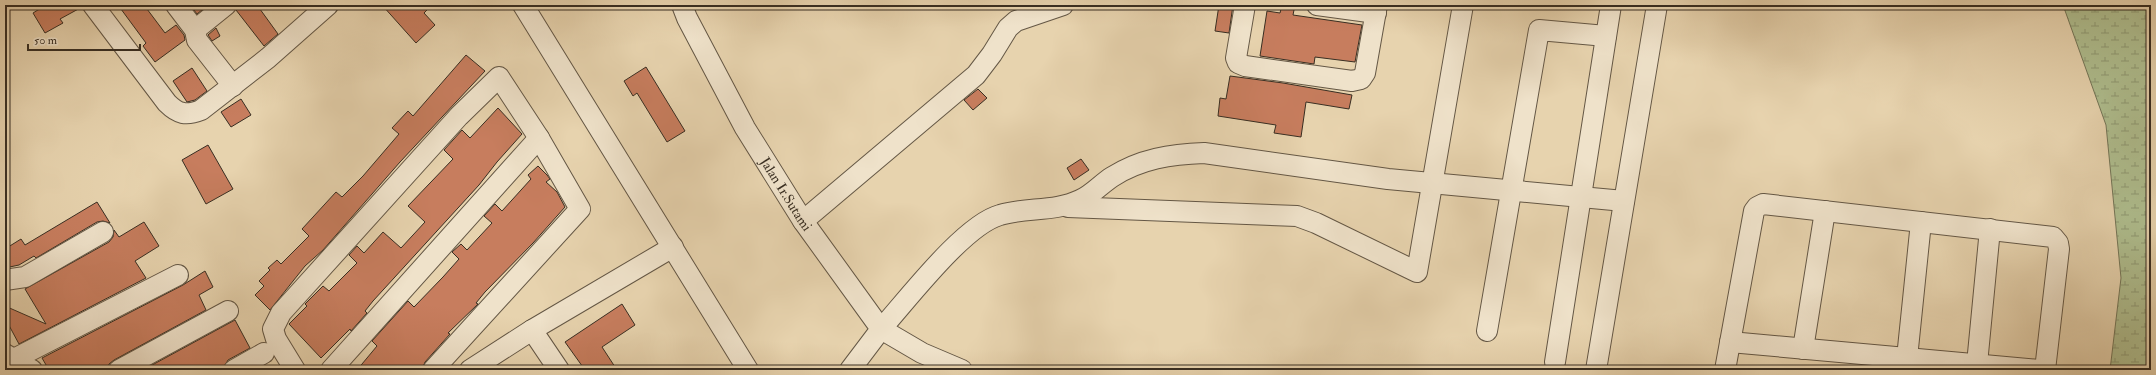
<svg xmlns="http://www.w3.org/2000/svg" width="2156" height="375" viewBox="0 0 2156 375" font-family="'IM FELL Double Pica',serif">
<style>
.wetland{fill:url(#wetland-marsh);stroke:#747658}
.building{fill:#c77d5e;stroke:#382e22}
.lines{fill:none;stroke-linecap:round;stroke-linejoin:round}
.minor-casing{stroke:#645745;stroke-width:22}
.minor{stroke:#efe2ca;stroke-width:20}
.labels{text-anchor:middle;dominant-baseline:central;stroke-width:3;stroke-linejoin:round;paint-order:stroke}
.street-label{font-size:14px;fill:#382e22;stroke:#efe2ca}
</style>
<defs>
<pattern id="wetland-marsh" width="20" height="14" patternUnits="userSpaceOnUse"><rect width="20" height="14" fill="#afbe8f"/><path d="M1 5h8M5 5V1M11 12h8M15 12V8" fill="none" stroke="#8f9b74"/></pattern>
</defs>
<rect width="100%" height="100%" fill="#e7d3ae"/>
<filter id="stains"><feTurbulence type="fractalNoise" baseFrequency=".005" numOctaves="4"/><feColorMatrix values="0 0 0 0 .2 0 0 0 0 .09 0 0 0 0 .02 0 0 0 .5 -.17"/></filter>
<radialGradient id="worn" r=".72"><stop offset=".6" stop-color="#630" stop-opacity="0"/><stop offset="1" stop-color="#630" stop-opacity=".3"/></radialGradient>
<!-- wetland -->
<path class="wetland" d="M2063,5H2151V370H2110L2121,278L2106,125Z"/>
<!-- building -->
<g class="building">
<path d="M46,5H82V7L60,19L63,23L45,33L33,13Z"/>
<path d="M118,5H144L165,33L176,25L184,35L185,40L155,62L143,46L146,43Z"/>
<path d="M190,5H208L197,14Z"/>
<path d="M237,5H257L278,34L264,46L236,10Z"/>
<path d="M382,5H432L424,13L435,25L416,43Z"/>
<path d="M1219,5H1233L1229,33L1215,31Z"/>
<path d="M1282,5H1295L1293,15L1362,25L1355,62L1315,57L1314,64L1260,56L1267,11L1280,13Z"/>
<path d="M216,28L220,36L212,41L208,35Z"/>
<path d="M466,55L485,71L400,162L323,250L305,266L270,310L255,295L264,286L259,281L270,270L268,268L277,260L281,264L309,236L302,229L336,192L342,197L363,176L399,134L392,128L408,111L413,116Z"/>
<path d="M646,67L685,131L667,142L637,93L633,96L624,81Z"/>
<path d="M192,68L207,91L195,100L187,102L173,81Z"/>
<path d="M1230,76L1283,83L1352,95L1349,109L1306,102L1301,137L1274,133L1276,125L1218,116L1220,98L1226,99Z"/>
<path d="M978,89L987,98L973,110L964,100Z"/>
<path d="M241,99L251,115L231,127L221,112Z"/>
<path d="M498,108L522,134L497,162L479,185L373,301L365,311L367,313L351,331L350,329L321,358L289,324L307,306L305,304L323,286L329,291L357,263L349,255L357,246L364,253L383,232L401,248L425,222L408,206L453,159L444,150L462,130L470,138Z"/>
<path d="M208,145L233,189L206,204L182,160Z"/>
<path d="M1081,159L1089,170L1074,180L1067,168Z"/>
<path d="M538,166L547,175L550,179L546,182L557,192L565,207L533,243L485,292L476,303L478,304L448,333L450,334L425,362L422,370H357L377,346L372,341L408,301L414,307L443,277L459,259L452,252L461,244L467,250L492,223L484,216L495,204L502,211L531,179L528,175Z"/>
<path d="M97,202L110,223L103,221L97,222L36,258L34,256L19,265L5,268V249L21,239L25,245Z"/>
<path d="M144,222L159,246L135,261L146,278L19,344L5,318V306L46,324L25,289L109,242L113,237L114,230L119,237Z"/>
<path d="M205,271L213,287L199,295L206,310L114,360L109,364L108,370H49L42,358L183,285Z"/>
<path d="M622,304L635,325L602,347L617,370H585L565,342Z"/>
<path d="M235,320L250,348L228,360L223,370H143Z"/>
</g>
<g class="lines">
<!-- minor casing -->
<g class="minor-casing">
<g id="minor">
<path d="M93,5L167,103C178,114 186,116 201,110L268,58L328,5"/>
<path d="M176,5L195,30L197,40L233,86"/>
<path d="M523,5L748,370"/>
<path id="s1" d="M682,5L687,18L745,128L803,221L881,329L850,370"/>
<path d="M1245,5L1236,58L1238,63L1245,66L1352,81L1361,79L1365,73L1377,5"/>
<path d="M1317,5L1376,13"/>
<path d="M195,30L226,5"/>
<path d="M1068,207L1297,216L1316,223L1417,272L1463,5"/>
<path d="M803,221L976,75L992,54L1008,28L1016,21L1063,5"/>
<path d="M5,280L25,277L103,232"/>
<path d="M532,330L559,370"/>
<path d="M1487,331L1539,30L1606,36"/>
<path d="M1730,342L2039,370"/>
<path d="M1803,349L1825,211"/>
<path d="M5,354L32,370"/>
<path d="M1907,358L1921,222"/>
<path d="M14,359L178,275"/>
<path d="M1555,362L1611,5"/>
<path d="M1977,364L1990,229"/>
<path d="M119,370L228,311"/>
<path d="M234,370L264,353"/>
<path d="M295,370L276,339L273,329L281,313L459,116L499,77L539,138L580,209L433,370"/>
<path d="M331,370L539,138"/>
<path d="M470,370L532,330L673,247"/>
<path d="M962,370L922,353L881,329C908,299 964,225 1000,215C1026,207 1055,212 1080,200C1092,195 1101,184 1112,177C1140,159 1171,154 1204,153L1388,179L1624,201"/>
<path d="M1596,370L1657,5"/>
<path d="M1725,370L1754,211L1757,207L1763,204L2053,237L2058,243L2059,249L2045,370"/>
</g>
</g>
<!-- minor -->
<use href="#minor" class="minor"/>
</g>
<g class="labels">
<!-- street labels -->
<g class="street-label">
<text stroke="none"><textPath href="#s1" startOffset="216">Jalan Ir.Sutami</textPath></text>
</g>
</g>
<!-- margin -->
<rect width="2156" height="375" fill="none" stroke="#e7d3ae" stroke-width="20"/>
<rect x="6" y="6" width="2144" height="363" fill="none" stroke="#382e22" stroke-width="2"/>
<rect x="10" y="10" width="2136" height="355" fill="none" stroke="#382e22"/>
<!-- scale -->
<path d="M28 44v6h112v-6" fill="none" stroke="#382e22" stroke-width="2"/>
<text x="34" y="44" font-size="12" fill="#382e22" stroke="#efe2ca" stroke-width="3" paint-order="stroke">50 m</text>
<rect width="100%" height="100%" filter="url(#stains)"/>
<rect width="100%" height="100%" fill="url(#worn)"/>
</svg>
